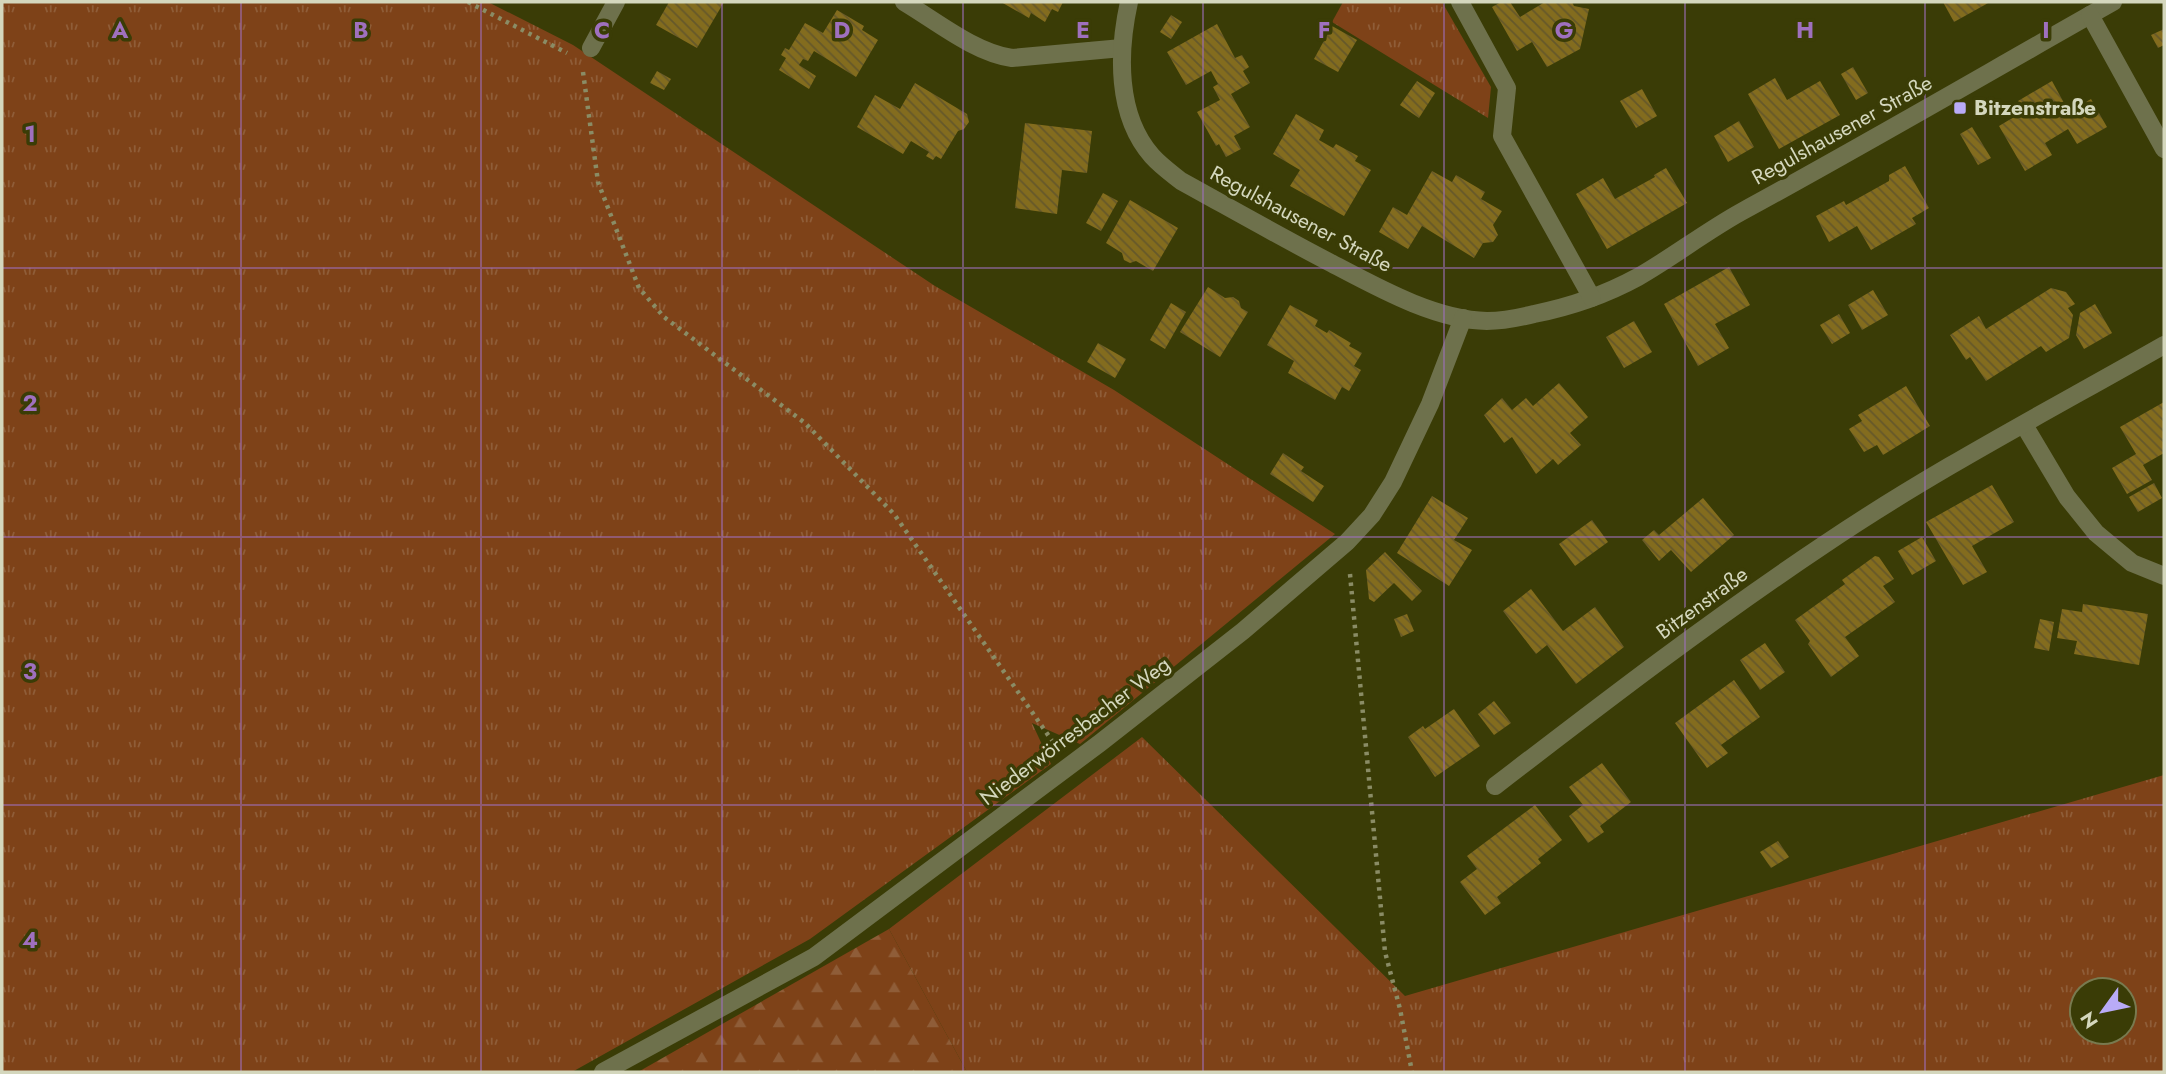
<svg xmlns="http://www.w3.org/2000/svg" width="2166" height="1074" viewBox="0 0 2166 1074" font-family="Jost,sans-serif">
<style>
.grass{fill:url(#grass-tufts);fill-rule:evenodd}
.forest{fill:url(#forest-firs)}
.building{fill:url(#building-back-hatch)}
.lines{fill:none;stroke-linecap:round;stroke-linejoin:round}
.path{stroke:#8a8c65;stroke-width:4.5;stroke-dasharray:3.5 5;stroke-linecap:butt}
.minor{stroke:#6e714c;stroke-width:18}
.grid{fill:none;stroke:#9f70be;stroke-width:2;stroke-opacity:0.55}
.poi-dot{fill:#b9abf7;stroke:#3a3c06;stroke-width:2.5}
.labels{text-anchor:middle;dominant-baseline:central;stroke-width:7;stroke-linejoin:round;paint-order:stroke}
.poi-label{font-size:21px;font-weight:bold;fill:#d4d7bd;stroke:#3a3c06;text-anchor:start}
.street-label{font-size:21px;fill:#d4d7bd;stroke:#3a3c06}
.grid-label{font-size:23px;text-anchor:middle;font-weight:bold;fill:#9f70be;stroke:#3a3c06;stroke-width:7;stroke-linejoin:round;paint-order:stroke}
</style>
<defs>
<pattern id="grass-tufts" width="24" height="20" patternUnits="userSpaceOnUse" patternTransform="scale(1.75)"><rect width="24" height="20" fill="#7e4218"/><path d="M3 7l-1-3M5 7V3M7 7l1-3M15 17l-1-3M17 17v-4M19 17l1-3" fill="none" stroke="#8f5d38"/></pattern>
<pattern id="forest-firs" width="22" height="20" patternUnits="userSpaceOnUse" patternTransform="scale(1.75)"><rect width="22" height="20" fill="#7e4218"/><path d="M5 1l3.5 6h-7zM16 11l3.5 6h-7z" fill="#8f5d38"/></pattern>
<pattern id="building-back-hatch" width="6" height="6" patternUnits="userSpaceOnUse" patternTransform="scale(1.75)"><rect width="6" height="6" fill="#836c1e"/><path d="M-1 5l2 2M0 0l6 6M5-1l2 2" fill="none" stroke="#65582a"/></pattern>
</defs>
<rect width="100%" height="100%" fill="#3a3c06"/>
<!-- grass -->
<g class="grass">
<path d="M2,2H488L573,45L935,286L1114,390L1335,534L1080,744L1032,723L1051,764L810,939L572,1072H2Z"/>
<path d="M1343,2H1442L1491,87L1488,118L1332,22Z"/>
<path d="M1142,737L1405,996L2164,775V1072H967L889,929ZM2082,990H2124V1032H2082Z"/>
</g>
<!-- forest -->
<path class="forest" d="M889,929L967,1072H638Z"/>
<!-- building -->
<g class="building">
<path d="M669,2H724L697,48L656,25Z"/>
<path d="M1001,2H1063L1058,12L1052,9L1045,22L1031,13L1029,18Z"/>
<path d="M1501,2H1510L1520,17L1545,2H1572L1574,6L1589,9L1580,49L1547,67L1532,42L1517,51L1492,7Z"/>
<path d="M1943,2H1990L1954,22Z"/>
<path d="M837,10L864,26L862,30L878,40L856,77L814,51L808,61L803,59L799,65L816,76L809,89L779,70L786,58L781,55L785,48L789,50L805,23L823,33Z"/>
<path d="M1171,15L1182,22L1171,39L1160,32Z"/>
<path d="M1217,24L1235,58L1242,55L1249,67L1243,71L1250,83L1231,94L1250,127L1234,136L1241,149L1226,157L1219,144L1216,146L1197,112L1220,100L1213,87L1218,84L1211,71L1186,85L1167,52Z"/>
<path d="M1332,26L1357,40L1338,72L1314,59Z"/>
<path d="M2164,29V45L2158,48L2151,35Z"/>
<path d="M1853,67L1868,93L1856,100L1841,74Z"/>
<path d="M657,71L671,79L664,90L650,83Z"/>
<path d="M1775,78L1787,100L1820,81L1840,115L1779,149L1748,94Z"/>
<path d="M1417,81L1435,93L1419,118L1400,105Z"/>
<path d="M2052,81L2069,112L2091,99L2107,127L2077,144L2068,129L2045,143L2052,155L2025,171L1999,126L2024,111L2018,101Z"/>
<path d="M915,83L967,114L969,122L964,129L958,131L941,159L936,156L933,160L926,156L929,152L911,141L903,154L857,127L875,95L900,109Z"/>
<path d="M1642,89L1657,116L1636,128L1620,101Z"/>
<path d="M1296,114L1324,130L1319,140L1333,148L1336,144L1358,156L1355,161L1371,170L1344,216L1290,186L1300,170L1273,154Z"/>
<path d="M1739,121L1754,147L1728,162L1714,136Z"/>
<path d="M1025,123L1092,131L1087,173L1062,170L1057,214L1015,208Z"/>
<path d="M1972,127L1991,158L1978,165L1960,134Z"/>
<path d="M1905,166L1929,208L1912,218L1916,224L1871,250L1857,226L1829,242L1816,216L1844,201L1846,205L1889,181V175Z"/>
<path d="M1666,168L1687,203L1607,249L1576,194L1603,178L1615,199L1655,177L1654,175Z"/>
<path d="M1432,171L1452,182L1456,175L1485,192L1481,199L1502,211L1493,225L1498,235L1493,242L1483,243L1474,258L1422,226L1408,249L1379,232L1393,207L1407,215Z"/>
<path d="M1103,193L1118,201L1101,231L1086,223Z"/>
<path d="M1130,200L1178,228L1153,271L1136,261L1130,263L1124,260L1122,253L1106,243Z"/>
<path d="M1729,267L1750,305L1715,324L1729,348L1698,366L1664,304Z"/>
<path d="M1208,287L1225,298L1233,297L1239,301L1241,308L1248,312L1220,357L1180,332Z"/>
<path d="M2051,288L2066,292L2075,304L2068,308L2073,315L2069,338L2046,352L2041,346L1986,381L1970,357L1966,360L1950,335L1979,316L1986,329Z"/>
<path d="M1873,290L1888,315L1862,330L1848,305Z"/>
<path d="M1171,303L1186,312L1165,349L1150,340Z"/>
<path d="M2095,304L2112,333L2084,349L2076,335L2080,313Z"/>
<path d="M1290,305L1318,320L1315,326L1327,333L1329,330L1351,343L1349,346L1362,353L1354,366L1361,370L1349,391L1342,387L1335,400L1288,373L1294,361L1267,345Z"/>
<path d="M1839,314L1850,333L1832,344L1820,325Z"/>
<path d="M1634,321L1652,352L1624,368L1606,337Z"/>
<path d="M1098,343L1126,359L1115,378L1087,362Z"/>
<path d="M1559,383L1588,417L1570,433L1581,445L1558,465L1553,459L1536,474L1512,437L1504,443L1484,415L1502,398L1512,410L1526,398L1533,406Z"/>
<path d="M1906,386L1930,426L1883,455L1877,445L1864,452L1849,429L1862,421L1858,415Z"/>
<path d="M2164,402V453L2143,465L2152,480L2127,494L2112,468L2136,454L2120,427Z"/>
<path d="M1283,453L1304,467L1301,471L1324,486L1313,502L1270,474Z"/>
<path d="M2154,483L2162,498L2138,512L2129,497Z"/>
<path d="M1992,485L2014,522L1972,546L1987,572L1963,585L1926,522Z"/>
<path d="M1432,496L1468,518L1454,540L1472,550L1449,586L1397,553Z"/>
<path d="M1703,498L1734,535L1691,572L1671,550L1659,561L1642,540L1654,530L1659,535Z"/>
<path d="M1592,520L1608,542L1575,566L1559,544Z"/>
<path d="M1922,537L1936,561L1912,575L1898,551Z"/>
<path d="M1385,552L1422,591L1412,601L1394,583L1374,602L1369,599L1366,570Z"/>
<path d="M1875,556L1879,557L1894,579L1883,586L1895,602L1845,637L1859,656L1831,677L1808,644L1810,641L1795,620L1845,584L1842,580Z"/>
<path d="M1531,589L1563,631L1595,607L1624,647L1576,684L1547,645L1536,654L1503,611Z"/>
<path d="M2083,604L2148,614L2139,665L2074,654L2077,641L2057,638L2062,609L2082,612Z"/>
<path d="M1407,614L1414,631L1401,637L1394,619Z"/>
<path d="M2040,619L2054,622L2049,651L2034,648Z"/>
<path d="M1765,643L1785,672L1760,690L1740,660Z"/>
<path d="M1734,680L1760,717L1721,745L1728,753L1707,768L1675,723Z"/>
<path d="M1494,701L1511,723L1494,735L1478,714Z"/>
<path d="M1454,709L1480,746L1435,777L1408,737L1423,726L1425,729Z"/>
<path d="M1602,763L1631,802L1600,826L1604,832L1588,843L1569,816L1583,805L1569,787Z"/>
<path d="M1535,805L1562,840L1538,859L1541,863L1497,897L1501,903L1485,915L1460,882L1477,869L1467,856Z"/>
<path d="M1778,841L1789,857L1771,868L1760,852Z"/>
</g>
<g class="lines">
<!-- path -->
<g class="path">
<path d="M468,2L567,53"/>
<path d="M583,72L598,182L639,288L664,317L805,423L894,514L1055,745"/>
<path d="M1350,574L1385,952L1400,1009L1412,1072"/>
</g>
<!-- minor -->
<g class="minor">
<path d="M904,2C936,21 975,53 1012,58L1122,48"/>
<path d="M1129,2C1118,52 1116,115 1152,156C1161,166 1171,173 1181,181C1230,208 1279,236 1329,262C1375,286 1434,320 1487,321C1502,321 1518,318 1534,314C1569,307 1605,295 1638,277C1673,257 1705,232 1741,212C1866,144 1989,72 2113,2"/>
<path d="M1460,2L1507,88L1502,136L1592,298"/>
<path d="M2090,15L2164,149"/>
<path d="M591,48L616,2"/>
<path d="M2024,425L2067,497L2096,533L2132,563L2164,576"/>
<path d="M1495,786C1603,703 1711,620 1825,544C1933,471 2050,410 2164,345"/>
<path d="M603,1072L814,957L1100,743L1243,631L1347,542L1372,515L1393,482L1430,404L1463,318"/>
</g>
</g>
<!-- grid -->
<path class="grid" d="M241,2V1072M481,2V1072M722,2V1072M963,2V1072M1203,2V1072M1444,2V1072M1685,2V1072M1925,2V1072M2,268H2164M2,537H2164M2,805H2164"/>
<!-- markers -->
<rect class="poi-dot" x="1953" y="101" width="14" height="14" rx="3.5"/>
<g class="labels">
<!-- poi labels -->
<g class="poi-label">
<text x="1974" y="108">Bitzenstraße</text>
</g>
<!-- street labels -->
<g class="street-label">
<text transform="translate(1842 130) rotate(-29)">Regulshausener Straße</text>
<text transform="translate(1301 219) rotate(28)">Regulshausener Straße</text>
<text transform="translate(1702 603) rotate(-36)">Bitzenstraße</text>
<text transform="translate(1075 731) rotate(-37)">Niederwörresbacher Weg</text>
</g>
</g>
<g class="grid-label">
<text x="120" y="38">A</text>
<text x="361" y="38">B</text>
<text x="602" y="38">C</text>
<text x="842" y="38">D</text>
<text x="1083" y="38">E</text>
<text x="1324" y="38">F</text>
<text x="1564" y="38">G</text>
<text x="1805" y="38">H</text>
<text x="2046" y="38">I</text>
<text x="30" y="142">1</text>
<text x="30" y="411">2</text>
<text x="30" y="679">3</text>
<text x="30" y="948">4</text>
</g>
<!-- border -->
<rect width="2166" height="1074" fill="none" stroke="#d4d7bd" stroke-width="7"/>
<!-- north arrow -->
<g transform="translate(2103 1011) rotate(237)"><circle r="33" fill="#3a3c06" stroke="#787a4f" stroke-width="2"/>
<path d="M0-5L12 26L0 18L-12 26Z" fill="#b9abf7"/>
<text y="-10" font-size="19" font-weight="bold" text-anchor="middle" fill="#d4d7bd">N</text>
</g>
</svg>
